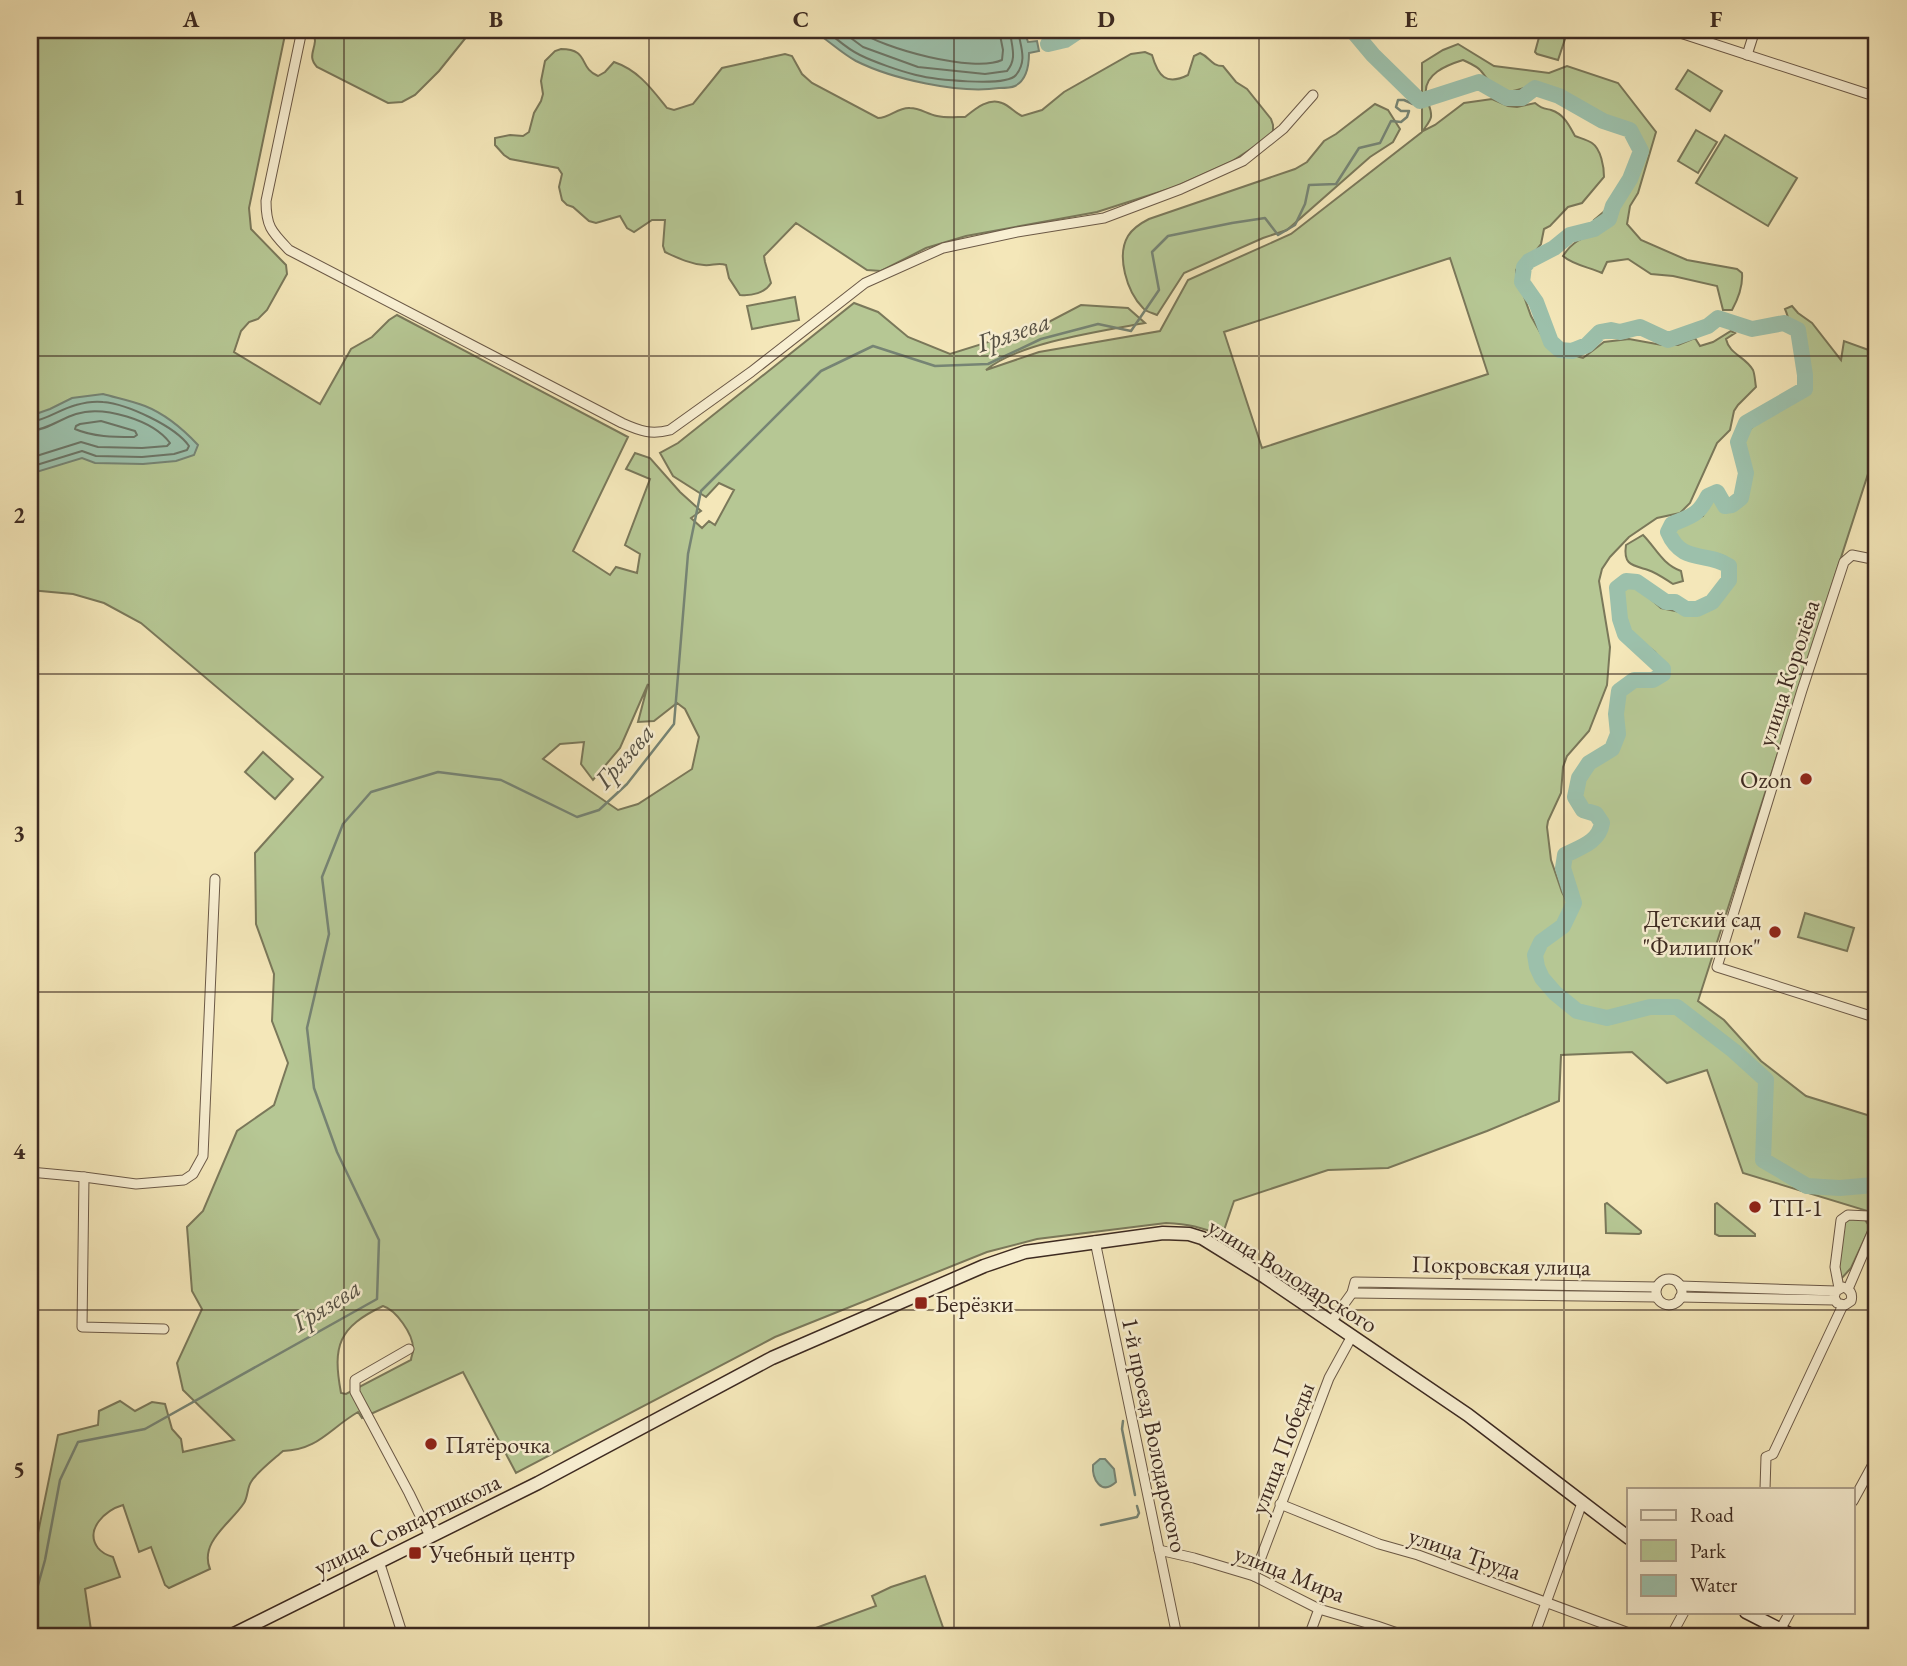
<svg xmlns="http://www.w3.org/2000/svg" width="1907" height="1666" viewBox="0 0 1907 1666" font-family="'EB Garamond',serif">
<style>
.green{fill:#b6c794;stroke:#7a785a;stroke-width:2;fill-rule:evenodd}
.water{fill:#9cc0ab;stroke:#768474;stroke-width:2}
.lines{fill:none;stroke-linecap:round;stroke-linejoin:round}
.shore{stroke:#6c7566;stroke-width:2}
.stream{stroke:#768474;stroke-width:2.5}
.river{stroke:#9cc0ab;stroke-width:16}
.street-casing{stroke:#6b5947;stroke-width:11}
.secondary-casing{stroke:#3d2a21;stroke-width:15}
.street{stroke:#f8efd2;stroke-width:9}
.secondary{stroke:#f8efd2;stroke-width:12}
.grid{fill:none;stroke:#3d2a21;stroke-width:2;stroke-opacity:0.55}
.poi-dot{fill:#8f2418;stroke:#f8efd2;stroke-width:2.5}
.labels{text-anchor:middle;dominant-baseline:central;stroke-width:5;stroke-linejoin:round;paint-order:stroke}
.street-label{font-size:24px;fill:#3d2a21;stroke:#f8efd2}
.poi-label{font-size:24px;fill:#3d2a21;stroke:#f8efd2;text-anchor:start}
.water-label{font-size:26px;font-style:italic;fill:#555044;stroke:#f8efd2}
.neatline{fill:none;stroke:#3d2a21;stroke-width:2.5}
.grid-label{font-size:23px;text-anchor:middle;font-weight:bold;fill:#3d2a21}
</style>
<rect width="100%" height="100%" fill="#f4e7b9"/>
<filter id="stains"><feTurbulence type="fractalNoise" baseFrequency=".00286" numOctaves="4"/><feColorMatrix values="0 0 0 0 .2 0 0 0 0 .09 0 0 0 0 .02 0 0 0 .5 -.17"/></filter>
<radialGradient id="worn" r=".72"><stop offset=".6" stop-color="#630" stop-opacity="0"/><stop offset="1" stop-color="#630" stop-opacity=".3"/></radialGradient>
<!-- green -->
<g class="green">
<path d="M30,30H286L249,208L251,229L286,265L287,274L267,310L258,319L249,322L241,331L234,352L320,404L351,349L372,337L389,320L397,315L628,437L573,551L610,575L616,567L637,573L640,554L625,545L650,479L626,469L635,453L650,458L680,492L701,511L691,518L702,528L709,521L715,525L734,490L719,483L706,497L673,476L660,453L678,443L854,303L878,312L908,337L950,354L1043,325L1081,305L1128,308L1145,323C1101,331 1018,343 986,370L1039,352L1160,331L1188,280L1291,234L1422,132V63L1443,50L1458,44L1494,66L1549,73L1567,66L1618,83L1656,132L1638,193L1630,206L1627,224L1641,240L1687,260L1737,269L1742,273C1743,285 1738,299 1732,310H1723L1717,286L1673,276L1651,274L1628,259L1607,262L1602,273C1589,267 1573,265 1563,256C1572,242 1582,237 1598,233L1594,220C1618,202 1642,167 1636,137C1629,132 1612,119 1604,116C1597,115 1590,117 1583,114C1568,108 1557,92 1542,87C1528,82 1514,96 1500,90C1490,86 1488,79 1481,71C1477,66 1469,63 1463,60C1447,65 1423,74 1426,95C1427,103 1432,109 1431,117C1430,122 1425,127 1423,131L1435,125L1464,103L1492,99L1508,106L1517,107L1535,103C1541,108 1543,108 1551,110C1564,114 1569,125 1575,136C1580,138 1588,140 1592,143C1601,149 1604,167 1604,177L1582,203L1568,207L1550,226L1544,229L1541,244L1533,254L1522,261L1516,270V280L1522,291L1531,316L1550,350L1583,358L1604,342L1629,339L1662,345H1678L1695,338L1700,346L1713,342L1731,331L1735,333L1726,339C1729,354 1746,357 1753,370C1755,375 1755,382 1756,387L1738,405L1734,411L1730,430L1717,443L1690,503L1680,513L1657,518L1629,537L1610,557L1602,569L1599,581L1610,647L1607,685L1589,731L1567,756L1563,767L1561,793L1548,821L1547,827L1551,860L1562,892L1573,912L1577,909C1577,905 1578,901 1578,897C1575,880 1565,880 1570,859L1596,845L1606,827C1598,809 1579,807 1581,787C1582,766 1611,760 1619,743C1626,726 1613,710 1623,695C1631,684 1651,682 1663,677L1666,668L1655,652L1629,632L1625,622L1624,602L1621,592L1629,585L1638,588L1661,608L1680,612H1690L1720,596L1730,564L1724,556C1700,551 1688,559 1671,536L1675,526L1703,516L1706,506L1713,498C1722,506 1728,508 1740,505C1757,477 1737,458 1747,435C1752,423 1765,417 1776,410C1785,403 1793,396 1804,392C1813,371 1800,356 1793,337C1790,327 1789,318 1785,309L1792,306L1798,313L1812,323L1841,360L1844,341L1877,353V446L1698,1001L1724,1020L1761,1061L1806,1096L1877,1118V1214L1743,1173L1707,1070L1667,1083L1632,1052L1561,1055L1559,1101L1487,1131L1388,1168L1328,1170L1234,1201L1222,1236C1203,1227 1187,1224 1166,1223L1037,1239L987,1252L775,1337L516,1473L463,1372L362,1418L358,1412C329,1429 318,1450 283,1451C274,1459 256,1473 251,1482C247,1488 248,1497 244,1503C231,1523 199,1542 210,1569L169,1588L165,1585L151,1547L139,1552L123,1505C106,1510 84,1529 98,1548C102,1553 106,1555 113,1557L120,1577L85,1589L91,1630L67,1636H30V1572L58,1435L98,1425L99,1411L120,1401L135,1411L152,1402L165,1404L172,1429L181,1439L183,1452L234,1440L183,1390L177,1363L202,1309L192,1291L187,1227L203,1211L237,1131L274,1105L288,1063L272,1021L274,974L256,924L255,853L323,777L141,623L104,603L73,594L30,590ZM1450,258L1488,374L1262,448L1224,332ZM648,684L638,722L654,721L677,703L685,709L699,737L692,769L638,804L618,810L543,759L560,744L584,742L581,764L593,780L620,748ZM383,1306C396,1310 413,1334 413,1348C414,1352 411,1356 411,1360L346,1394L341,1393C332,1345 339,1327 383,1306Z"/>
<path d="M313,30H472L439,71L415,95L402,102L388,103L317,67C308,57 314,52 315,41C315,37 314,34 313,30Z"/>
<path d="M1541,30H1568L1558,60L1537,54L1535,52Z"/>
<path d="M561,49C590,49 578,68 598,76L605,72L614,62C638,70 651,88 667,108L674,110L693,104L722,68L785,54L792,56L802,74L812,83L878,118C890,118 898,107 910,108C920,108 927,114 937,116C946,118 956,117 965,117C975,109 989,97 1002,103C1010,106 1015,113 1022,116L1042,110L1064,92L1131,54L1145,52L1152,55C1158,76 1166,86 1188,75L1194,56L1200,53C1210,57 1211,66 1223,66L1236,82L1247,89L1271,119L1273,125V132L1269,137L1231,162L1175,187L1097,212L966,236L926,248L881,271L867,270L796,223L764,256L765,262L771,283C765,293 752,296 740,295L729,278L726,265C718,262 712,266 704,265C690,264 678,258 665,252L663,246L665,220H652L634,232L627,228L620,216L596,223L589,221L573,207L567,205L562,200L559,187L562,174L558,168L510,159L504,155L495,145V138L510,135L523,136L529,132L534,113L541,101L543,94L541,81L545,61L555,51Z"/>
<path d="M1688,70L1722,91L1710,111L1676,89Z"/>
<path d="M1375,104L1388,110L1400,129L1393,142L1370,157L1287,230L1263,238L1184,273L1157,315C1153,313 1146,312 1143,308C1127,292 1116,256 1128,236C1133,228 1141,223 1149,219L1295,169L1307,162L1324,141L1336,134Z"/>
<path d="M1696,130L1717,142L1698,173L1678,161Z"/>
<path d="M1725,135L1797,178L1768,226L1696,183Z"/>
<path d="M795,297L799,320L752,329L747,306Z"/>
<path d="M1643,535C1656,548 1662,564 1681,571L1683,581L1673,584C1665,579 1657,573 1648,570C1632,565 1623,565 1626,545Z"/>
<path d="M263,752L293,779L275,799L245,772Z"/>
<path d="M1805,913L1854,928L1847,951L1798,937Z"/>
<path d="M1607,1203L1641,1231V1233L1639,1234L1606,1233L1605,1204Z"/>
<path d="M1717,1203L1755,1234V1236H1719L1715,1234V1204Z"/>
<path d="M1849,1216L1865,1220L1870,1227L1851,1268L1841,1279C1837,1262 1836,1229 1849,1216Z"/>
<path d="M925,1576L946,1636H794L876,1606L872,1596L891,1587Z"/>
</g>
<!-- water -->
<g class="water">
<path d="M812,30H1024L1028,42L1037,41L1039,51L1029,53C1029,64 1027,80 1015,86C1011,88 1003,88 999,88C959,94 892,79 856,61C841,53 827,39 812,30Z"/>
<path d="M103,394C117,398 132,401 145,406C165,414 184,430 198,445L194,455L176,461L143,464L95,463L82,458L30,474V416L50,409L72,398Z"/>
<path d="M1100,1459H1105L1114,1469L1116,1482C1101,1496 1092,1479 1093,1465Z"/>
</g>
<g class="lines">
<!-- shore -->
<g class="shore">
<path d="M825,30C836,38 847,49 860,55C874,62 900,71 916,75C932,79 1005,88 1016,75C1028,60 1020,46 1018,30"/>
<path d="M840,30L863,47L918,67L985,74L1007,71C1018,58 1011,46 1010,30"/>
<path d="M857,30C883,49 974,73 1002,60L1003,50L999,30"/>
<path d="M101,421L135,431L137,435L134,437C114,437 93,437 75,429L76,426L80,424Z"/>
<path d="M30,422C47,420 60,409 76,405C83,403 95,401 103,402C127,404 175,426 189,446L187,450L174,454L142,457L96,456L82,451L30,467"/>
<path d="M30,431C47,430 60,419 76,414C103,405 153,420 170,443L167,446L142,448L98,447L81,442L30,458"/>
</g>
<!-- stream -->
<g class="stream">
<path d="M1123,1421L1122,1429L1135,1495"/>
<path d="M1101,1525L1137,1517L1139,1513L1137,1506"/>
<path d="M30,1614L45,1560L60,1480L78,1442L145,1429L377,1299L379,1240L337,1152L314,1088L307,1028L329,934L322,877L343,824L371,792L438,772L501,780L577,817L599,810L627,784L674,724L688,554L701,491L821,371L873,346L935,366L988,364L1041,339L1098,324L1131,331L1159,290L1152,252L1168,236L1232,223L1265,218L1278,235L1295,225L1305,204L1309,185L1336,184L1359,148L1380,143L1391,121L1401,122L1407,117L1409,111H1401L1396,107L1398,100H1404L1413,104L1416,98"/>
</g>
<!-- river -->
<g class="river">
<path d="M1352,30L1373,55L1420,101L1479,82L1507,98H1522L1535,88L1559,96L1603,121L1630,130L1641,151L1630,179L1613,206L1609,219L1594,229L1570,235L1554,248L1529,261L1524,267L1522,282L1536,302L1551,342L1560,350L1572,351L1587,345L1600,332L1611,330L1620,332L1640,327L1668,340L1708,326L1718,318L1752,329L1784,323L1798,330L1805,375V389L1746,423L1738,442L1746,473L1741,498L1732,505L1725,506L1717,492L1708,496C1698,516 1691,516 1672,524L1668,532C1682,565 1707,551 1729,566V580L1712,602L1697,609H1686L1675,602H1666L1637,582L1626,581L1617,588L1620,619L1625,634L1663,669V674L1653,680H1634L1619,691L1616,714L1618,734L1612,749L1589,763L1579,778L1575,797L1583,810L1596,814L1602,823C1599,842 1581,847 1565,855L1563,868L1574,903L1563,926L1541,942L1535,955L1537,967L1542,978L1555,993L1577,1011L1607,1018L1650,1007H1677L1734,1051L1766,1080L1763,1160L1807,1186L1840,1188L1874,1185L1877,1183"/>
<path d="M1048,44L1065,40L1080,30"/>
</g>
<!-- street casing -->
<g class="street-casing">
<g id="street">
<path d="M302,30L266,201C266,227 272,232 289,250L622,423C640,431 651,435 670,430L751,372L865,283L943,248L1017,232L1104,218L1181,189L1243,161L1283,129L1313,95"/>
<path d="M1671,30L1877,97"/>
<path d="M1747,55L1755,30"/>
<path d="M1877,560L1852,555L1844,562L1802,690L1717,967L1877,1018"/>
<path d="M30,1172L84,1177L136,1184L184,1180L193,1174L203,1156L215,879"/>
<path d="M84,1177L82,1327L164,1329"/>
<path d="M1095,1241L1177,1636"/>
<circle cx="1669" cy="1292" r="13"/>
<path d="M1680,1286L1836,1291L1843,1287C1850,1289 1853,1294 1851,1301L1845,1305L1837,1303L1834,1297L1836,1291"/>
<path d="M1839,1288L1835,1267L1841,1220L1848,1215L1869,1216L1875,1222V1226L1848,1289"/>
<path d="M1352,1293L1657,1297"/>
<path d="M1680,1297L1835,1300"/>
<path d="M1331,1322L1352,1293L1355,1282L1657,1287"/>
<path d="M409,1349L355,1380V1392L409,1493L430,1536"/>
<path d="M1765,1489L1766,1457L1773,1454L1843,1305"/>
<path d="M1853,1501L1877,1457"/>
<path d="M1280,1504L1379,1544L1418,1555L1637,1636"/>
<path d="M1159,1550L1194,1558L1254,1576L1319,1609L1377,1626L1406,1636"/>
<path d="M379,1561L403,1636"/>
<path d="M1254,1576L1329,1378L1352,1336"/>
<path d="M1780,1630L1790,1612"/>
<path d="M1309,1636L1319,1609"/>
<path d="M1534,1636L1582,1503"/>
<path d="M1671,1636L1684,1612"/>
</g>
</g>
<!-- secondary casing -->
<g class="secondary-casing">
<g id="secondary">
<path d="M1746,1612L1793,1636"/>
<path d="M230,1636L538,1483L772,1358L984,1266L1025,1252L1163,1233L1189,1234L1202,1238L1265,1277L1468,1415L1629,1538"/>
</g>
</g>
<!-- street -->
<use href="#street" class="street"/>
<!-- secondary -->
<use href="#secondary" class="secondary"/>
</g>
<!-- grid -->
<path class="grid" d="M344,30V1636M649,30V1636M954,30V1636M1259,30V1636M1564,30V1636M30,356H1877M30,674H1877M30,992H1877M30,1310H1877"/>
<!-- markers -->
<g class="poi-dot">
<circle cx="1806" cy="779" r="7"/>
<circle cx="1775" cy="932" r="7"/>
<circle cx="1755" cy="1207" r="7"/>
<rect x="914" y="1296" width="14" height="14" rx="3.5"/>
<circle cx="431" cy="1444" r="7"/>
<rect x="408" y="1546" width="14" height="14" rx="3.5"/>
</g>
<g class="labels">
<!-- street labels -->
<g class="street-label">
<text transform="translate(1788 673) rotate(-72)">улица Королёва</text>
<text transform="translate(1501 1265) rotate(1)">Покровская улица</text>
<text transform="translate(1293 1275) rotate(32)">улица Володарского</text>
<text transform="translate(1155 1435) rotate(78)">1-й проезд Володарского</text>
<text transform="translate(1282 1448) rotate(-69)">улица Победы</text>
<text transform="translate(407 1524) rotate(-26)">улица Совпартшкола</text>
<text transform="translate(1465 1553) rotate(19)">улица Труда</text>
<text transform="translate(1290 1573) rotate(22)">улица Мира</text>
</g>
<!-- poi labels -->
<g class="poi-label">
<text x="1792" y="779" text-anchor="end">Ozon</text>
<text x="1761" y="918" text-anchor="end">Детский сад<tspan x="1761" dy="28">"Филиппок"</tspan></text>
<text x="1769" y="1207">ТП-1</text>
<text x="935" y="1303">Берёзки</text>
<text x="445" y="1444">Пятёрочка</text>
<text x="429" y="1553">Учебный центр</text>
</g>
<!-- water labels -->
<g class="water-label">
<text transform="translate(1013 332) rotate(-19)">Грязева</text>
<text transform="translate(624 756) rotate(-49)">Грязева</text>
<text transform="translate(326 1305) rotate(-32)">Грязева</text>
</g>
</g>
<!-- margin -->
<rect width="1907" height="1666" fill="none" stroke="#f4e7b9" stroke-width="77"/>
<!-- legend -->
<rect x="1627" y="1488" width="228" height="126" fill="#f8efd2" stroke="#ada08b" stroke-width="2"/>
<rect x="1641" y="1510" width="35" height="10" fill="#f8efd2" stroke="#ada08b" stroke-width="2"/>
<text x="1690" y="1522" font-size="21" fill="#3d2a21">Road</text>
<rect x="1641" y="1540" width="35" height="21" fill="#b6c794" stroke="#ada08b" stroke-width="2"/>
<text x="1690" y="1558" font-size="21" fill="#3d2a21">Park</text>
<rect x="1641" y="1575" width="35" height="21" fill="#9cc0ab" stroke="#ada08b" stroke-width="2"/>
<text x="1690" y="1592" font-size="21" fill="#3d2a21">Water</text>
<rect x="38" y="38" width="1830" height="1590" class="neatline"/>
<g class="grid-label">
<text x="191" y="27">A</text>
<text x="496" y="27">B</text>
<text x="801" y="27">C</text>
<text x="1106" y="27">D</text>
<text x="1411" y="27">E</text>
<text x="1716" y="27">F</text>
<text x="19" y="205">1</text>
<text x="19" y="523">2</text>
<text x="19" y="841">3</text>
<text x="19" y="1159">4</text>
<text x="19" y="1477">5</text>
</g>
<rect width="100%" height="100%" filter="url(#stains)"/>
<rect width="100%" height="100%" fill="url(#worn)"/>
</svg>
